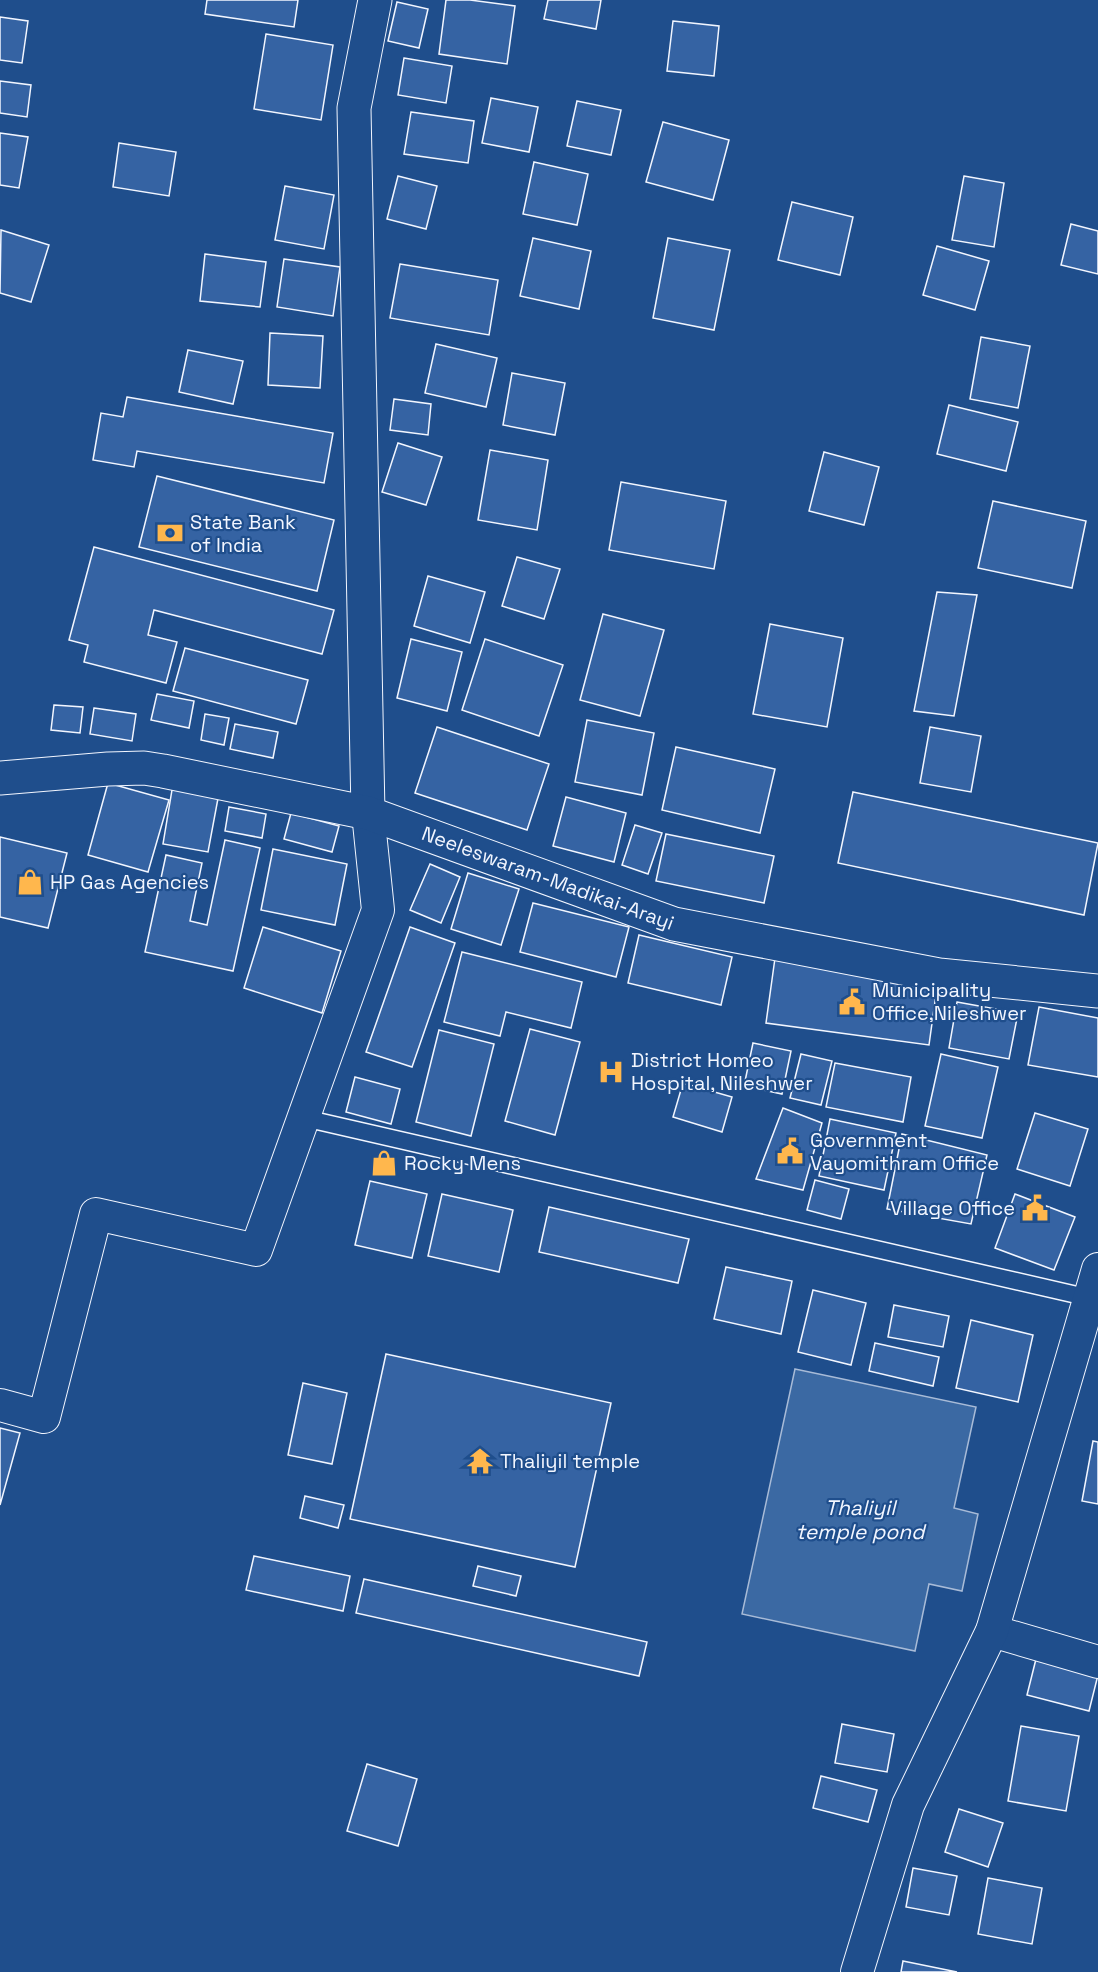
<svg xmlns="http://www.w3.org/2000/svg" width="1098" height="1972" viewBox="0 0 1098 1972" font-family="'Space Grotesk',sans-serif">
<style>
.water{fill:#3b69a3;stroke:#a8bbd7;stroke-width:1.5}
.building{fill:#3563a3;stroke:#f2f6ff;stroke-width:1.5}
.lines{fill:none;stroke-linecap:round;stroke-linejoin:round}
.service-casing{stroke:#f2f6ff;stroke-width:19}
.minor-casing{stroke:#f2f6ff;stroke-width:34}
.tertiary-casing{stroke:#f2f6ff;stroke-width:35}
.secondary-casing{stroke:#f2f6ff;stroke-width:35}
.service{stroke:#1f4e8c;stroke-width:16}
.minor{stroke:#1f4e8c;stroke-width:32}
.tertiary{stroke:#1f4e8c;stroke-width:33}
.secondary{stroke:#1f4e8c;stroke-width:33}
.labels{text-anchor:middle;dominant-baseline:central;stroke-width:4.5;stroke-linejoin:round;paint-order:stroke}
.poi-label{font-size:20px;fill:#f2f6ff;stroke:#1f4e8c;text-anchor:start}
.street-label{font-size:20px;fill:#f2f6ff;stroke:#1f4e8c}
.water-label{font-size:21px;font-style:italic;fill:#f2f6ff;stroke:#1f4e8c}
</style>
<rect width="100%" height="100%" fill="#1f4e8c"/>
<!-- water -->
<path class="water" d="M795,1369L976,1407L954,1508L978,1514L962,1591L929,1584L915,1651L742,1614Z"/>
<!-- building -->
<g class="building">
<path d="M207,0H298L294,27L205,14Z"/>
<path d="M446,0H470L515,6L507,64L439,54Z"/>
<path d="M548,0H601L596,29L544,19Z"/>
<path d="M397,2L428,9L419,48L388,41Z"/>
<path d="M0,17L28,21L22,63L0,60Z"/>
<path d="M673,21L719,26L714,76L667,71Z"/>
<path d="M266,34L333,45L321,120L254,109Z"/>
<path d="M404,58L452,66L446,103L398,95Z"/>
<path d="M0,81L31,85L27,117L0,113Z"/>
<path d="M491,98L538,107L529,152L482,143Z"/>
<path d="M577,101L621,110L611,155L567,146Z"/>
<path d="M411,112L474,121L468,163L404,154Z"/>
<path d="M663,122L729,140L713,200L646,182Z"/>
<path d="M0,133L28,137L19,188L0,185Z"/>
<path d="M119,143L176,152L169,196L113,187Z"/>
<path d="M534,162L588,174L577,225L523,214Z"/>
<path d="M398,176L437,186L426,229L387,219Z"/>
<path d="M964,176L1004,183L994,247L952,240Z"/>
<path d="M285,186L334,195L324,249L275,240Z"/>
<path d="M792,202L853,217L840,275L778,260Z"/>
<path d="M1071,224L1098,231V274L1061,265Z"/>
<path d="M1,230L49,245L31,302L0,293Z"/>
<path d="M533,238L591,251L579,309L520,296Z"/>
<path d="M668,238L730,250L714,330L653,318Z"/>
<path d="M937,246L989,261L975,310L923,295Z"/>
<path d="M205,254L266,262L260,307L200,301Z"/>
<path d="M284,259L340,267L333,316L277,307Z"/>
<path d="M400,264L498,280L489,335L390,318Z"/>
<path d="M270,333L323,336L320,388L268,385Z"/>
<path d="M981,337L1030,346L1018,408L970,399Z"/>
<path d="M436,344L497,358L486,407L425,393Z"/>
<path d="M188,350L243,361L233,404L179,392Z"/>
<path d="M512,373L565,383L555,435L503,425Z"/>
<path d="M127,397L333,433L324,483L137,451L134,467L93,460L101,413L123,417Z"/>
<path d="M394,399L431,404L428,435L390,430Z"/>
<path d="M949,405L1018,422L1006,471L937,454Z"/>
<path d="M398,443L442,457L426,505L382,492Z"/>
<path d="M490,450L548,460L537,530L478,520Z"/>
<path d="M824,452L879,467L864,525L809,511Z"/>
<path d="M157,476L334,520L317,591L139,547Z"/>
<path d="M621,482L726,501L714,569L609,550Z"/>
<path d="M993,501L1086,521L1072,588L978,568Z"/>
<path d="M94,547L334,610L322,654L154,610L148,635L177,642L166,683L84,662L88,645L69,640Z"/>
<path d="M517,557L560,569L544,619L502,606Z"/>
<path d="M428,576L485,592L470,643L414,626Z"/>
<path d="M937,592L977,595L954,716L914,711Z"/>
<path d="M603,614L664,630L640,716L580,700Z"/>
<path d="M770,624L843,638L827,727L753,714Z"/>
<path d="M411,639L462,652L447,711L397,698Z"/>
<path d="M485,639L563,665L539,736L462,710Z"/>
<path d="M185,648L308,680L296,724L173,691Z"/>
<path d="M157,694L194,701L189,728L151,720Z"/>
<path d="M54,705L83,707L80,733L51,730Z"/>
<path d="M94,708L136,714L132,741L90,734Z"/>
<path d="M205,714L229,718L224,745L201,740Z"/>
<path d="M587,720L654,733L642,795L575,782Z"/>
<path d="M235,724L278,732L273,758L230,749Z"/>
<path d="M437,727L549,764L527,830L415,793Z"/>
<path d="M930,727L981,736L971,792L920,783Z"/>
<path d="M676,747L775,769L760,833L662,810Z"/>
<path d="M108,783L169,800L148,872L88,855Z"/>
<path d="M173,784L219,793L208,852L163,844Z"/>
<path d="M853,792L1098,843L1084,915L838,863Z"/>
<path d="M566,797L626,813L614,862L553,846Z"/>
<path d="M229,807L266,814L262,838L225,831Z"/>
<path d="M291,813L339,826L332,852L284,839Z"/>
<path d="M635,825L662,833L648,874L622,865Z"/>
<path d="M666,834L774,856L764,903L656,881Z"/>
<path d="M0,837L67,853L48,928L0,917Z"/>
<path d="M225,840L260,848L233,971L145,952L166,855L202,863L190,921L207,925Z"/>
<path d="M273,849L347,864L335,925L261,910Z"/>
<path d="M430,864L460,877L441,923L410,910Z"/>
<path d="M468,873L519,889L501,945L451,929Z"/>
<path d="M533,903L629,927L616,977L520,952Z"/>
<path d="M263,927L341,951L322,1013L244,988Z"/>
<path d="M410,927L455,943L412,1067L366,1052Z"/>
<path d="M639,935L732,957L721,1005L628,983Z"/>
<path d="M462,952L582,982L571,1028L506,1012L500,1036L444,1022Z"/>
<path d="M775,958L938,980L929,1045L766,1023Z"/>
<path d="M957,1002L1018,1013L1009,1059L949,1048Z"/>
<path d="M1039,1007L1098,1018V1077L1028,1065Z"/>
<path d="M530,1029L580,1042L555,1135L505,1121Z"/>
<path d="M439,1030L494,1044L471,1136L416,1122Z"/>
<path d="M753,1043L791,1051L782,1094L744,1086Z"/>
<path d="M801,1054L832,1061L821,1105L790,1098Z"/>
<path d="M941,1054L998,1067L982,1138L925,1126Z"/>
<path d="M835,1063L911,1077L903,1122L826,1107Z"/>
<path d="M355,1077L400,1089L391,1124L346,1112Z"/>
<path d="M683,1083L732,1097L722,1132L673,1117Z"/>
<path d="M783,1108L822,1123L803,1190L756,1179Z"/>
<path d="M1035,1113L1088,1129L1070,1186L1017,1169Z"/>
<path d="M830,1119L896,1133L884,1190L819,1176Z"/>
<path d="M902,1134L987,1155L971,1224L887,1209Z"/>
<path d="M815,1180L849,1189L841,1219L807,1210Z"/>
<path d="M370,1181L427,1194L412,1258L355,1245Z"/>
<path d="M442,1194L513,1210L499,1272L428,1256Z"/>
<path d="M1015,1194L1075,1217L1054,1270L995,1248Z"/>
<path d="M549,1207L689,1239L678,1283L539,1252Z"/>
<path d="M726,1267L792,1281L781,1334L714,1319Z"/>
<path d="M813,1290L866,1303L851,1365L798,1352Z"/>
<path d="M894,1305L949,1316L943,1347L888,1337Z"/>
<path d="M971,1320L1033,1335L1018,1402L956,1388Z"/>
<path d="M875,1343L939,1357L933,1386L869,1371Z"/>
<path d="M386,1354L611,1403L575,1567L350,1519Z"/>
<path d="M303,1383L347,1393L332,1464L288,1455Z"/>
<path d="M0,1428L20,1433L0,1505Z"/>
<path d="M1093,1441L1098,1442V1504L1082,1501Z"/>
<path d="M305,1496L344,1505L338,1528L300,1518Z"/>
<path d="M254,1556L350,1576L343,1611L246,1590Z"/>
<path d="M478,1566L521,1576L516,1596L473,1586Z"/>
<path d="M364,1579L647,1642L639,1676L356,1613Z"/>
<path d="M1036,1659L1098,1675L1089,1711L1027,1695Z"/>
<path d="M842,1724L894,1734L887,1772L835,1763Z"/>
<path d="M1021,1726L1079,1736L1066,1811L1008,1801Z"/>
<path d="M367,1764L417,1779L398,1846L347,1831Z"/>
<path d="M821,1776L877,1790L868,1822L813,1808Z"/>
<path d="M959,1809L1003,1823L988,1867L945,1852Z"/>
<path d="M913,1868L957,1876L949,1915L906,1907Z"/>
<path d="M988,1878L1042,1888L1032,1944L978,1934Z"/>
<path d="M903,1961L957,1972H901Z"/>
</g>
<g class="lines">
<!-- service casing -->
<g class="service-casing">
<path id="service" d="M304,1118L1090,1298"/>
</g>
<!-- minor casing -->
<g class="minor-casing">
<g id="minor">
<path d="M0,1405L44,1417L96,1214L256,1250L378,910L368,813"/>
<path d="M992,1631L1098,1662"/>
<path d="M857,1972L908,1805L992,1631L1098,1269"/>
</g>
</g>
<!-- tertiary casing -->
<g class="tertiary-casing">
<path id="tertiary" d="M368,813L354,108L375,0"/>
</g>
<!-- secondary casing -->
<g class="secondary-casing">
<path id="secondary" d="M0,778L108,769L144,768L163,771L368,813L674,924L939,975L1098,991"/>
</g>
<!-- service -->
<use href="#service" class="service"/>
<!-- minor -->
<use href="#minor" class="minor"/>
<!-- tertiary -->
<use href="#tertiary" class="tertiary"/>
<!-- secondary -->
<use href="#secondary" class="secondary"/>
</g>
<!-- icons -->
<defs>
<g id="bank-bare" transform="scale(2.07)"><path d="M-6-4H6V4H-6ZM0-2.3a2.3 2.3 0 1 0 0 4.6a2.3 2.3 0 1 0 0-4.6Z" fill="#ffb74d" stroke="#1f4e8c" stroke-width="2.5" paint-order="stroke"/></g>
<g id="shop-bare" transform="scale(2.07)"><path d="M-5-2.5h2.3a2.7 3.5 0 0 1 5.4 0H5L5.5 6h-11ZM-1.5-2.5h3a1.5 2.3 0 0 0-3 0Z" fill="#ffb74d" stroke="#1f4e8c" stroke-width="2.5" paint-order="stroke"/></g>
<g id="civic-bare" transform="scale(2.07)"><path d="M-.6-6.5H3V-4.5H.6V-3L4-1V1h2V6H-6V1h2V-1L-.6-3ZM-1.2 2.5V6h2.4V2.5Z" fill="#ffb74d" stroke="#1f4e8c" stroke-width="2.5" paint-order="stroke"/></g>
<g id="hospital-bare" transform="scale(2.07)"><path d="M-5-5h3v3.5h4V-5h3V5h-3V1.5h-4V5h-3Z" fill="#ffb74d" stroke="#1f4e8c" stroke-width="2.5" paint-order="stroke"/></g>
<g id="temple-bare" transform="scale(2.07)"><path d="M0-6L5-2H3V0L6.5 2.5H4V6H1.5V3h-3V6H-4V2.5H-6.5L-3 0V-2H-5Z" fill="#ffb74d" stroke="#1f4e8c" stroke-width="2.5" paint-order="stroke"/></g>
</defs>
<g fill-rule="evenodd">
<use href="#bank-bare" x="170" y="533"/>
<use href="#shop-bare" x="30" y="882"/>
<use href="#civic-bare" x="852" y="1002"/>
<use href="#hospital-bare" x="611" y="1072"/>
<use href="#civic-bare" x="790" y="1151"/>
<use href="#shop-bare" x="384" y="1163"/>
<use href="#civic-bare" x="1035" y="1208"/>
<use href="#temple-bare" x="480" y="1461"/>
</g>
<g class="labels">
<!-- poi labels -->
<g class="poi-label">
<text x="190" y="522">State Bank<tspan x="190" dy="23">of India</tspan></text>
<text x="50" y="882">HP Gas Agencies</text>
<text x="872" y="990">Municipality<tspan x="872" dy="23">Office,Nileshwer</tspan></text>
<text x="631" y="1060">District Homeo<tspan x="631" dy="23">Hospital, Nileshwer</tspan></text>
<text x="810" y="1140">Government<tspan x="810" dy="23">Vayomithram Office</tspan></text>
<text x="404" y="1163">Rocky Mens</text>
<text x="1015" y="1208" text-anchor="end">Village Office</text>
<text x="500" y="1461">Thaliyil temple</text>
</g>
<!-- street labels -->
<g class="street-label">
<text transform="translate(548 878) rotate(20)">Neeleswaram-Madikai-Arayi</text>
</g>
<!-- water labels -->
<g class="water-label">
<text x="860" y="1507">Thaliyil<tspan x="860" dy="24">temple pond</tspan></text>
</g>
</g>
</svg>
